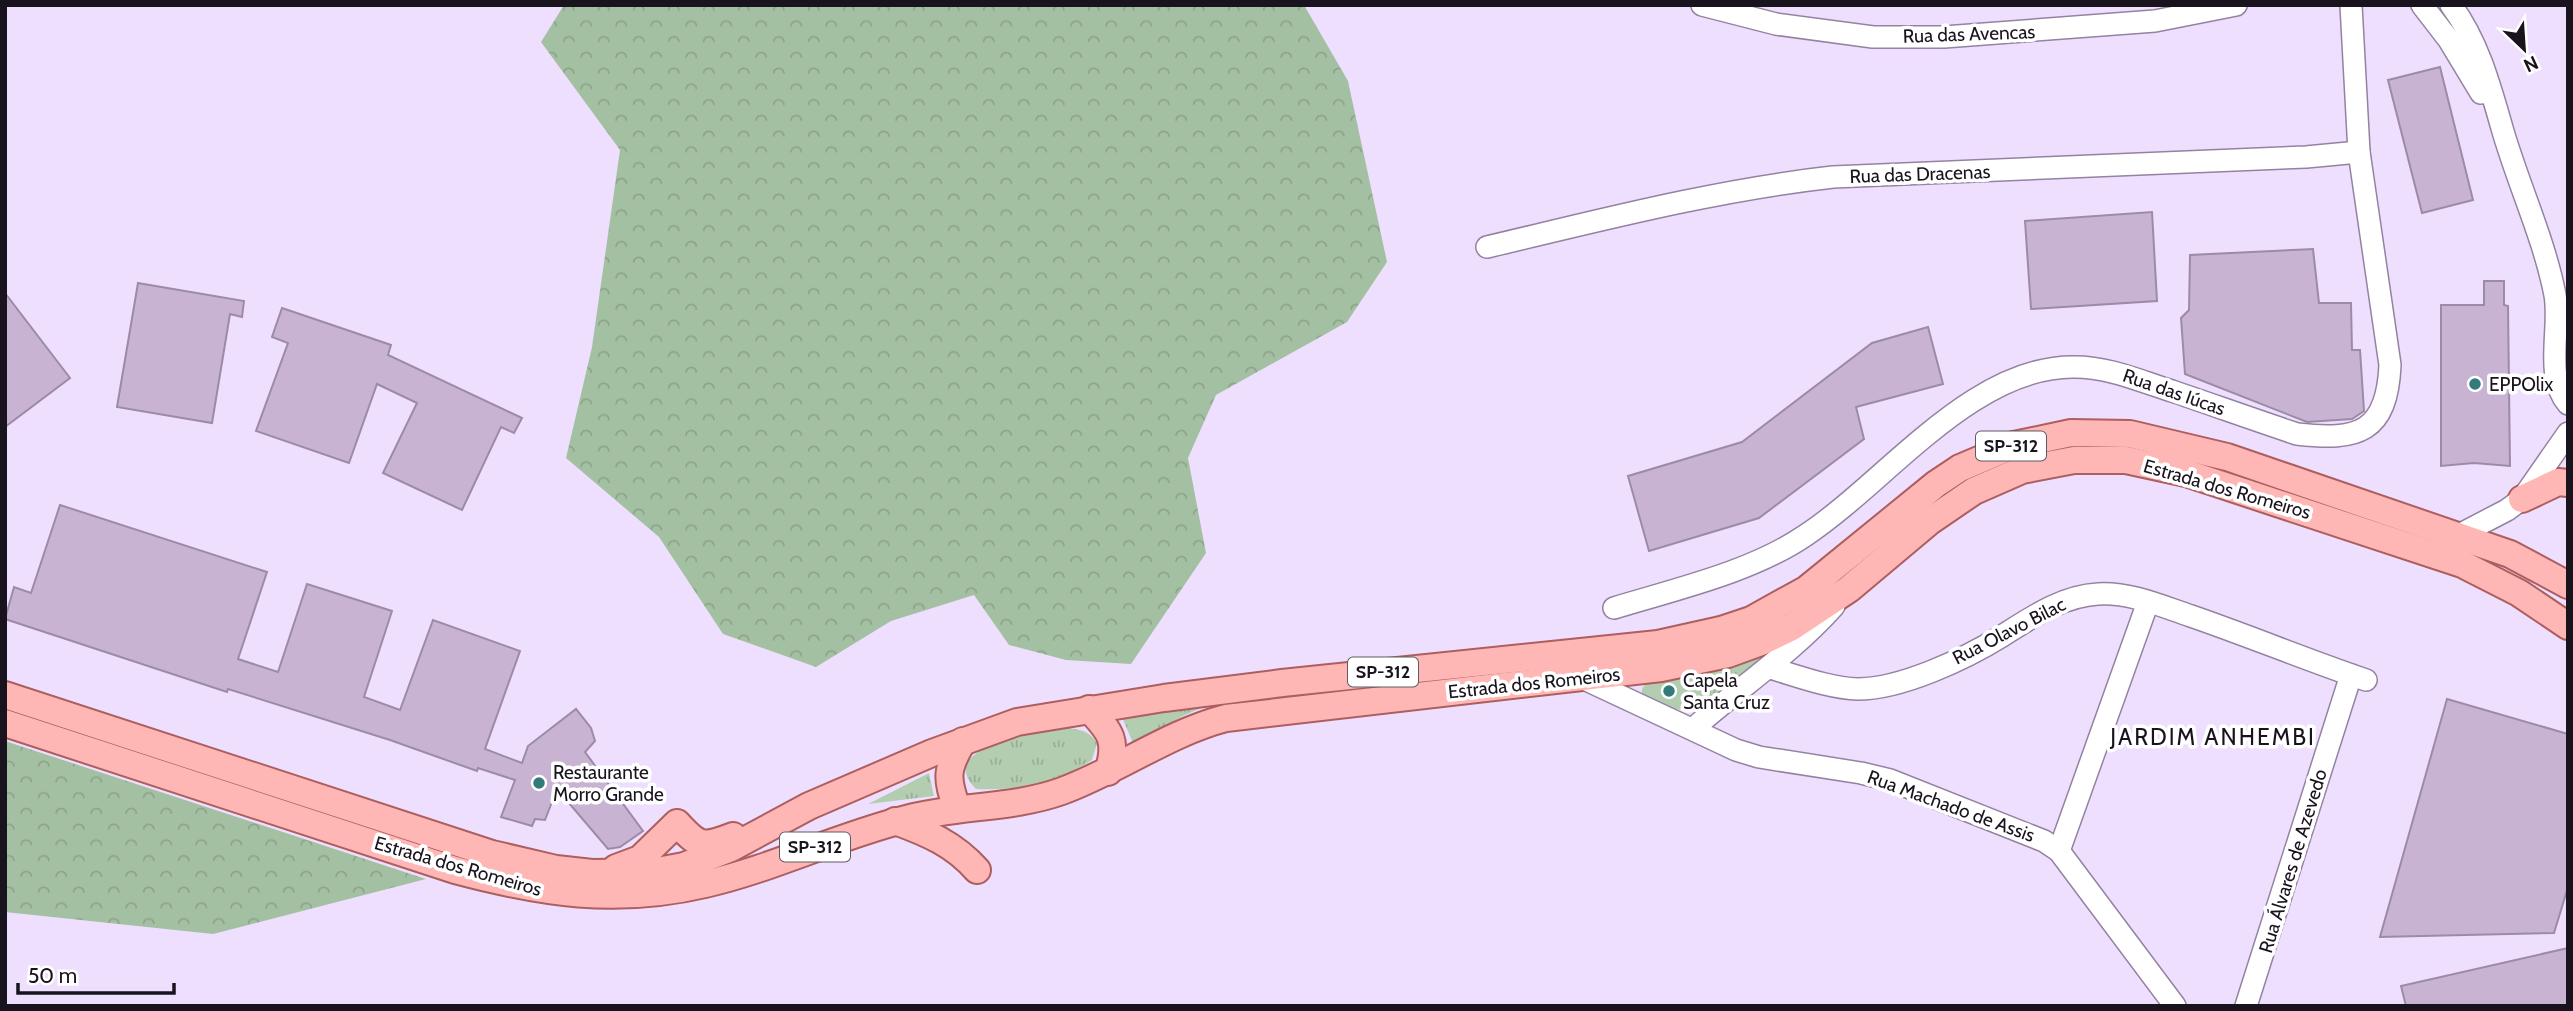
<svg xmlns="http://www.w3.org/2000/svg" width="2573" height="1011" viewBox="0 0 2573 1011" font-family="Cabin,sans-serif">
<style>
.grass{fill:url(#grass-tufts)}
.forest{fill:url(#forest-crowns)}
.building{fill:#c8b4d2;stroke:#9d8aa7;stroke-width:2}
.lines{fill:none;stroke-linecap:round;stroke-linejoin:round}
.minor-casing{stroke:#9383a1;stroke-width:24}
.major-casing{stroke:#ad5e5f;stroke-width:30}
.minor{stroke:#fff;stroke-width:21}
.major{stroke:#feb7b4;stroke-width:26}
.poi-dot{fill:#327b79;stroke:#fff;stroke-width:2.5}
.labels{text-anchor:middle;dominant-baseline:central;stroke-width:7;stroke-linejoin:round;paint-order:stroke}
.shield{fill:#fff;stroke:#5e5a62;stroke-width:2}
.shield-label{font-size:18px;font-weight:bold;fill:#19131e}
.street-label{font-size:19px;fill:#19131e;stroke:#fff}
.poi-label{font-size:19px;fill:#19131e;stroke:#fff;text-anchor:start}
.quarter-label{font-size:23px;letter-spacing:2px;fill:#19131e;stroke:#fff}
</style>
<defs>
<pattern id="grass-tufts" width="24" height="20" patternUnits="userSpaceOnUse" patternTransform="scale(1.75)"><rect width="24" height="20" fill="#b3cdb0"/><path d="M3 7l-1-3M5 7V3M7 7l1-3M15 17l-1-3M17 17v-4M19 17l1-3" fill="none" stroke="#99af97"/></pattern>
<pattern id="forest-crowns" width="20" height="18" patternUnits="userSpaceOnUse" patternTransform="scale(1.75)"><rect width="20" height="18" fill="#a4c0a2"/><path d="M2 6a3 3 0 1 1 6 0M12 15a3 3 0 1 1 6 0" fill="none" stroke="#8da48b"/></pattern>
</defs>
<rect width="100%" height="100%" fill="#efdfff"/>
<!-- grass -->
<g class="grass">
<path d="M1796,641L1707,706C1684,714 1660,709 1642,693V689L1647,682C1701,677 1745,661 1796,641Z"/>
<path d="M1212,703L1183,716L1133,743L1121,715Z"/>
<path d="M1068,728C1082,730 1089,731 1097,743L1092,760C1056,783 1018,791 976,789C932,746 1042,731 1068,728Z"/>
<path d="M929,773L934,796L868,804Z"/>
</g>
<!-- forest -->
<g class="forest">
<path d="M564,5H1304L1348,81L1387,262L1347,322L1216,395L1188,458L1206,553L1131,664L1066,660L1009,645L974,595L891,621L816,667L723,634L659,537L566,458L592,347L620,150L541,42Z"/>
<path d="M5,741L426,879L213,934L5,912Z"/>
</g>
<!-- building -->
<g class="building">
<path d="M2440,67L2473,200L2422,213L2388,80Z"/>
<path d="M2152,212L2157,301L2031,309L2025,221Z"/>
<path d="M2313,249L2319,303H2351L2352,350H2360L2364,411L2352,419L2307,422L2185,374L2181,318L2189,310L2190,255Z"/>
<path d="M2484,281H2504V305L2508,306L2510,466L2474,463L2441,466V305H2484Z"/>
<path d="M138,283L244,301L242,317L230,314L212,423L117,407Z"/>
<path d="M5,293L70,378L5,427Z"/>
<path d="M282,308L391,345L388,355L522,418L514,433L501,427L462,510L383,473L417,403L377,384L349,463L256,431L288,343L272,337Z"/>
<path d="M1928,327L1943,384L1856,407L1864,439L1759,518L1649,551L1628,476L1742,442L1872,343Z"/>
<path d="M60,505L267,572L238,659L278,672L307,584L392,611L364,697L400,710L433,620L520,651L485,749L522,763L528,746L576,709L591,728L595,741L585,752L643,831L620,847L608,849L557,789L545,820L535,819L532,826L501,817L515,780L478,768L477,771L390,740L228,689L227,692L5,619L14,587L31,593Z"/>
<path d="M2447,699L2568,734V887L2554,933L2380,937Z"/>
<path d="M2568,948V1006H2406L2401,986Z"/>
</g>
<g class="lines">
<!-- minor casing -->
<g class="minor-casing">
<g id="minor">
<path d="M1702,5L1776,24L1873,37H1944L2155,21L2236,5"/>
<path d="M2422,5L2449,40L2481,93"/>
<path d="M2451,5C2478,41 2490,86 2502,128C2518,184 2544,238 2555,295C2561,329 2544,376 2568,404"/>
<path d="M1487,247C1601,220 1716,190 1833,177L2306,157L2359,152"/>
<path d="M2459,535L2507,510L2522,499L2568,433"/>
<path d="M1614,608C1676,589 1752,572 1806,535C1886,482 1973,365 2075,367C2109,367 2140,381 2172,391C2213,405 2255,420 2297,434C2358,441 2387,433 2390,365L2359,152L2351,5"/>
<path d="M1770,668C1798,676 1829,688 1858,689C1901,689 1965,659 2002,636C2032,617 2062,596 2098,594C2130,592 2161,606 2191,616C2249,636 2307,660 2366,680"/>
<path d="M1582,678L1736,750L1759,757L1861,773L1890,780L2044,841L2059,851L2175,1006"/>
<path d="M1694,728C1740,687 1792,653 1834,606"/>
<path d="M2059,851L2148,602"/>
<path d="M2246,1006L2351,675"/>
</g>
</g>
<!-- major casing -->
<g class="major-casing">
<g id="major">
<path d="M2522,499L2558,482L2568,483"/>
<path d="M5,695L492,854L556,869L592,873L652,872L684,866L731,848L809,806L932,753L1017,722L1164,698L1282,683L1658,644L1721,630L1751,620L1807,589L1936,484L1960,468L2014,445L2071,433L2130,434L2227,457L2510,554L2568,585"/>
<path d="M1089,709C1111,732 1118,741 1108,772"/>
<path d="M5,723L455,870C541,893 616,905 705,884C774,868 838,836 906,819C958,805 1012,809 1062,791C1119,770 1168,733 1226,718L1661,668L1728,654L1761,642L1792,627L1849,589L1930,521L1974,491L2022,470L2074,460H2126L2186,473L2462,564L2519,593L2568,626"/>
<path d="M957,808C946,778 946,769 963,741"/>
<path d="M895,821C928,833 954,844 977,870"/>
<path d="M616,868L640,859L677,823C699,847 702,848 733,836"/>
</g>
</g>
<!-- minor -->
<use href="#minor" class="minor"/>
<!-- major -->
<use href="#major" class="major"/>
</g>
<!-- markers -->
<g class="poi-dot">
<circle cx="2475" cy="384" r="7"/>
<circle cx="1669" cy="691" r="7"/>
<circle cx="539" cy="783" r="7"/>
</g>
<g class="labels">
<!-- shield labels -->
<g class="shield">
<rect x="1976" y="431.5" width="70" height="29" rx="5"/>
<rect x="1348" y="657.5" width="70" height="29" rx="5"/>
<rect x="780" y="832.5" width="70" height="29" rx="5"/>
</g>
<g class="shield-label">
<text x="2011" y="446">SP-312</text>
<text x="1383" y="672">SP-312</text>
<text x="815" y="847">SP-312</text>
</g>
<!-- street labels -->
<g class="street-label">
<text transform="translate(1969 34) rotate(-2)">Rua das Avencas</text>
<text transform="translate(1920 174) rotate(-2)">Rua das Dracenas</text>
<text transform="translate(2174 392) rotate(19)">Rua das Iúcas</text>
<text transform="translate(2227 489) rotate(16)">Estrada dos Romeiros</text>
<text transform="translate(2009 631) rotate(-27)">Rua Olavo Bilac</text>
<text transform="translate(1534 683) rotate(-6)">Estrada dos Romeiros</text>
<text transform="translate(1951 806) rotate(20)">Rua Machado de Assis</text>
<text transform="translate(2293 861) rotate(-73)">Rua Álvares de Azevedo</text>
<text transform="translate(458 866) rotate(16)">Estrada dos Romeiros</text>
</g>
<!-- poi labels -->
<g class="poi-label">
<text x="2489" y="384">EPPOlix</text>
<text x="1683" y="680">Capela<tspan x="1683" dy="22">Santa Cruz</tspan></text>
<text x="553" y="772">Restaurante<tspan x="553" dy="22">Morro Grande</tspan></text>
</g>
<!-- quarter labels -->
<g class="quarter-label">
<text x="2213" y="737">JARDIM ANHEMBI</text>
</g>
</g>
<!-- border -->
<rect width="2573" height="1011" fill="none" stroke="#19131e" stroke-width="14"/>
<!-- north arrow -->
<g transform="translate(2524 49) rotate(155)" stroke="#ffffff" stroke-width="5" paint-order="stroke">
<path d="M0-5L12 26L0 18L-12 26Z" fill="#19131e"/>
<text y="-10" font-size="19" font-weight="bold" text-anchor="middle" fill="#19131e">N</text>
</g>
<!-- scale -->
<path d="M18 983v10h156v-10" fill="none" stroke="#19131e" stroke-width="3.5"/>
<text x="28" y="983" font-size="21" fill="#19131e" stroke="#ffffff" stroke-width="5" paint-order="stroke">50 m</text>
</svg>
